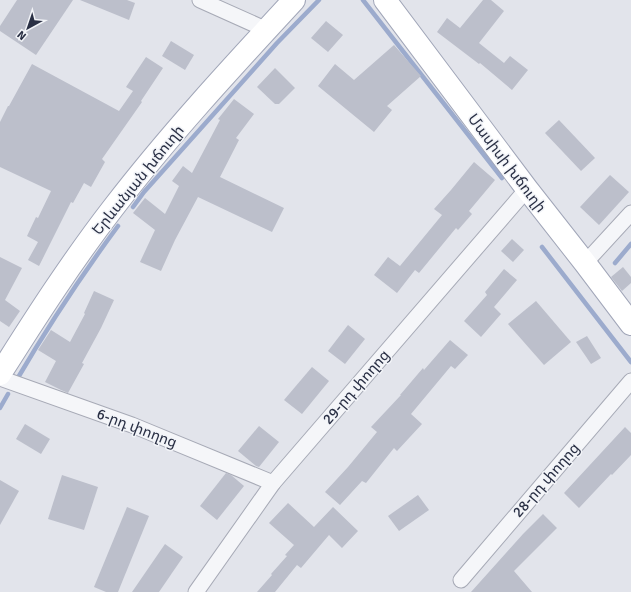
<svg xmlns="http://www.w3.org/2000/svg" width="631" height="592" viewBox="0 0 631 592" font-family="Signika,'Noto Sans Armenian',sans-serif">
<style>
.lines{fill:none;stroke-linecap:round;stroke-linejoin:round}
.stream{stroke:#9cabcd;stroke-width:4.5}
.building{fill:#bcbfcb}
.minor-casing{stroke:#a7aab6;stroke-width:17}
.primary-casing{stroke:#a1a6b8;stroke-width:24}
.minor{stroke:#f5f6f9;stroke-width:15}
.primary{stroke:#fff;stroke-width:22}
.labels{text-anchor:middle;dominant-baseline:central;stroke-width:3;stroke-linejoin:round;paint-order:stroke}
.street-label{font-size:15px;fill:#292f44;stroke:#f2f4f8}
</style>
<rect width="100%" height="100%" fill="#e2e4eb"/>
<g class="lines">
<!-- stream -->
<g class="stream">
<path d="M363,0L502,178"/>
<path d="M133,207L144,192L277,43L319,0"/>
<path d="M542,247L631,362"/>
<path d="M615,263L631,244"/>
<path d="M16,381C47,328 81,276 118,226"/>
<path d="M0,408L8,394"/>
</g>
</g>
<!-- building -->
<g class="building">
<path d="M17,0H73L36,55L0,31V26Z"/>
<path d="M80,0H127L135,3L129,20Z"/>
<path d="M483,0H491L504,11L479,43L504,63L510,56L528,70L512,90L480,63L479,64L437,32L447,18L460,28Z"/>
<path d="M326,21L343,35L328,52L311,38Z"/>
<path d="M171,41L194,55L185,70L162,56Z"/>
<path d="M394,45L421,76L387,106L392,110L374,132L318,86L335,64L354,80Z"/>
<path d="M146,57L163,68L141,101L142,102L102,159L105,162L91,187L84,183L73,203L71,202L39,266L28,260L38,242L27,236L36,217L38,218L51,191L0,167V122L8,106H9L32,64L119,111L133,91L126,87Z"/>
<path d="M275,68L295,88L279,104H275L257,87Z"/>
<path d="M234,99L254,114L236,138L239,140L220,177L284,208L272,232L198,197L175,240L161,271L140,262L155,230L133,213L145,198L165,214L179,186L172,181L183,166L192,173L220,120L218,119Z"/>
<path d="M559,120L595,158L581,171L545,133Z"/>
<path d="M474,162L495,180L469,211L472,214L458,230L456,228L419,273L415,270L397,293L374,275L388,257L400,266L442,215L434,209L451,190Z"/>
<path d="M610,175L629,192L599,225L580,207Z"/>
<path d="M512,239L524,250L513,262L501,251Z"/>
<path d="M0,257L22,268L5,300L20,311L9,327L0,321Z"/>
<path d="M623,267L631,277V283L622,291L611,277Z"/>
<path d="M504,269L517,280L494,307L501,314L481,337L464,321L487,295L485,292Z"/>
<path d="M94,291L114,300L101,328L82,363L84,364L68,393L61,390L45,382L56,361L38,350L51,330L70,342L85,314L84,313Z"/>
<path d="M536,301L571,342L544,365L508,324Z"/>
<path d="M348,325L365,339L345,364L328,351Z"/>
<path d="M587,336L601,358L591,364L576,342Z"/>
<path d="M450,340L468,355L455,369L451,366L411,414L422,424L397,451L394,448L366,483L362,481L340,505L325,492L348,467L377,432L371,427L401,395H400L423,368L424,370Z"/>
<path d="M312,367L329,381L302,414L284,400Z"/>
<path d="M25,424L50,439L41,454L16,439Z"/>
<path d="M259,426L279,442L259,467L256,466L238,451Z"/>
<path d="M625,427L631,433V455L612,475L611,474L579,508L564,493Z"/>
<path d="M226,473L231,475L244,486L217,520L200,506Z"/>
<path d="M62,475L98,487L84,530L48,519Z"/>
<path d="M0,480L19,491L0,525Z"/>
<path d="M418,495L429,510L399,531L388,516Z"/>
<path d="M288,503L314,527L333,507L358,531L342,548L329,535L301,568L297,565L275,592H257L272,575L271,574L287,556L285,555L294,545L269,523Z"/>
<path d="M127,507L149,516L118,592H106L94,587Z"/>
<path d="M543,514L557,528L514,571L532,592H471L523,534Z"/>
<path d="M165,544L183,557L159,592H132Z"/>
</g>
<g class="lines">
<!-- minor casing -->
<g class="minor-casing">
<g id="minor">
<path d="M200,0L267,30"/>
<path d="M585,263L631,213"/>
<path d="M0,378L132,425L273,483"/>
<path d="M461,580L631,381"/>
<path d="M196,592L273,483L527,189"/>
</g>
</g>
<!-- primary casing -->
<g class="primary-casing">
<g id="primary">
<path d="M385,0L527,189L585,263L631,324"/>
<path d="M0,374C36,317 72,261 113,208C169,135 232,67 294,0"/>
</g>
</g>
<!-- minor -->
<use href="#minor" class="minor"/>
<!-- primary -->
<use href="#primary" class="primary"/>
</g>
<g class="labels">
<!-- street labels -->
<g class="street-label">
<text transform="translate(507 163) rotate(53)">Մասիսի խճուղի</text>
<text transform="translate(138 180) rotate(-51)">Երևանյան խճուղի</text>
<text transform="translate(356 387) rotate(-49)">29-րդ փողոց</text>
<text transform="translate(137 428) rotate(21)">6-րդ փողոց</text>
<text transform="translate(546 480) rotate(-49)">28-րդ փողոց</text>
</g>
</g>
<!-- north arrow -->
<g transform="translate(28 28) rotate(220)" stroke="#f2f4f8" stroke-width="3" paint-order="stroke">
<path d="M0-3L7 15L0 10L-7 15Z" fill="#292f44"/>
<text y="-6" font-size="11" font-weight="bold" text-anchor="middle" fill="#292f44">N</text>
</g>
</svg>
